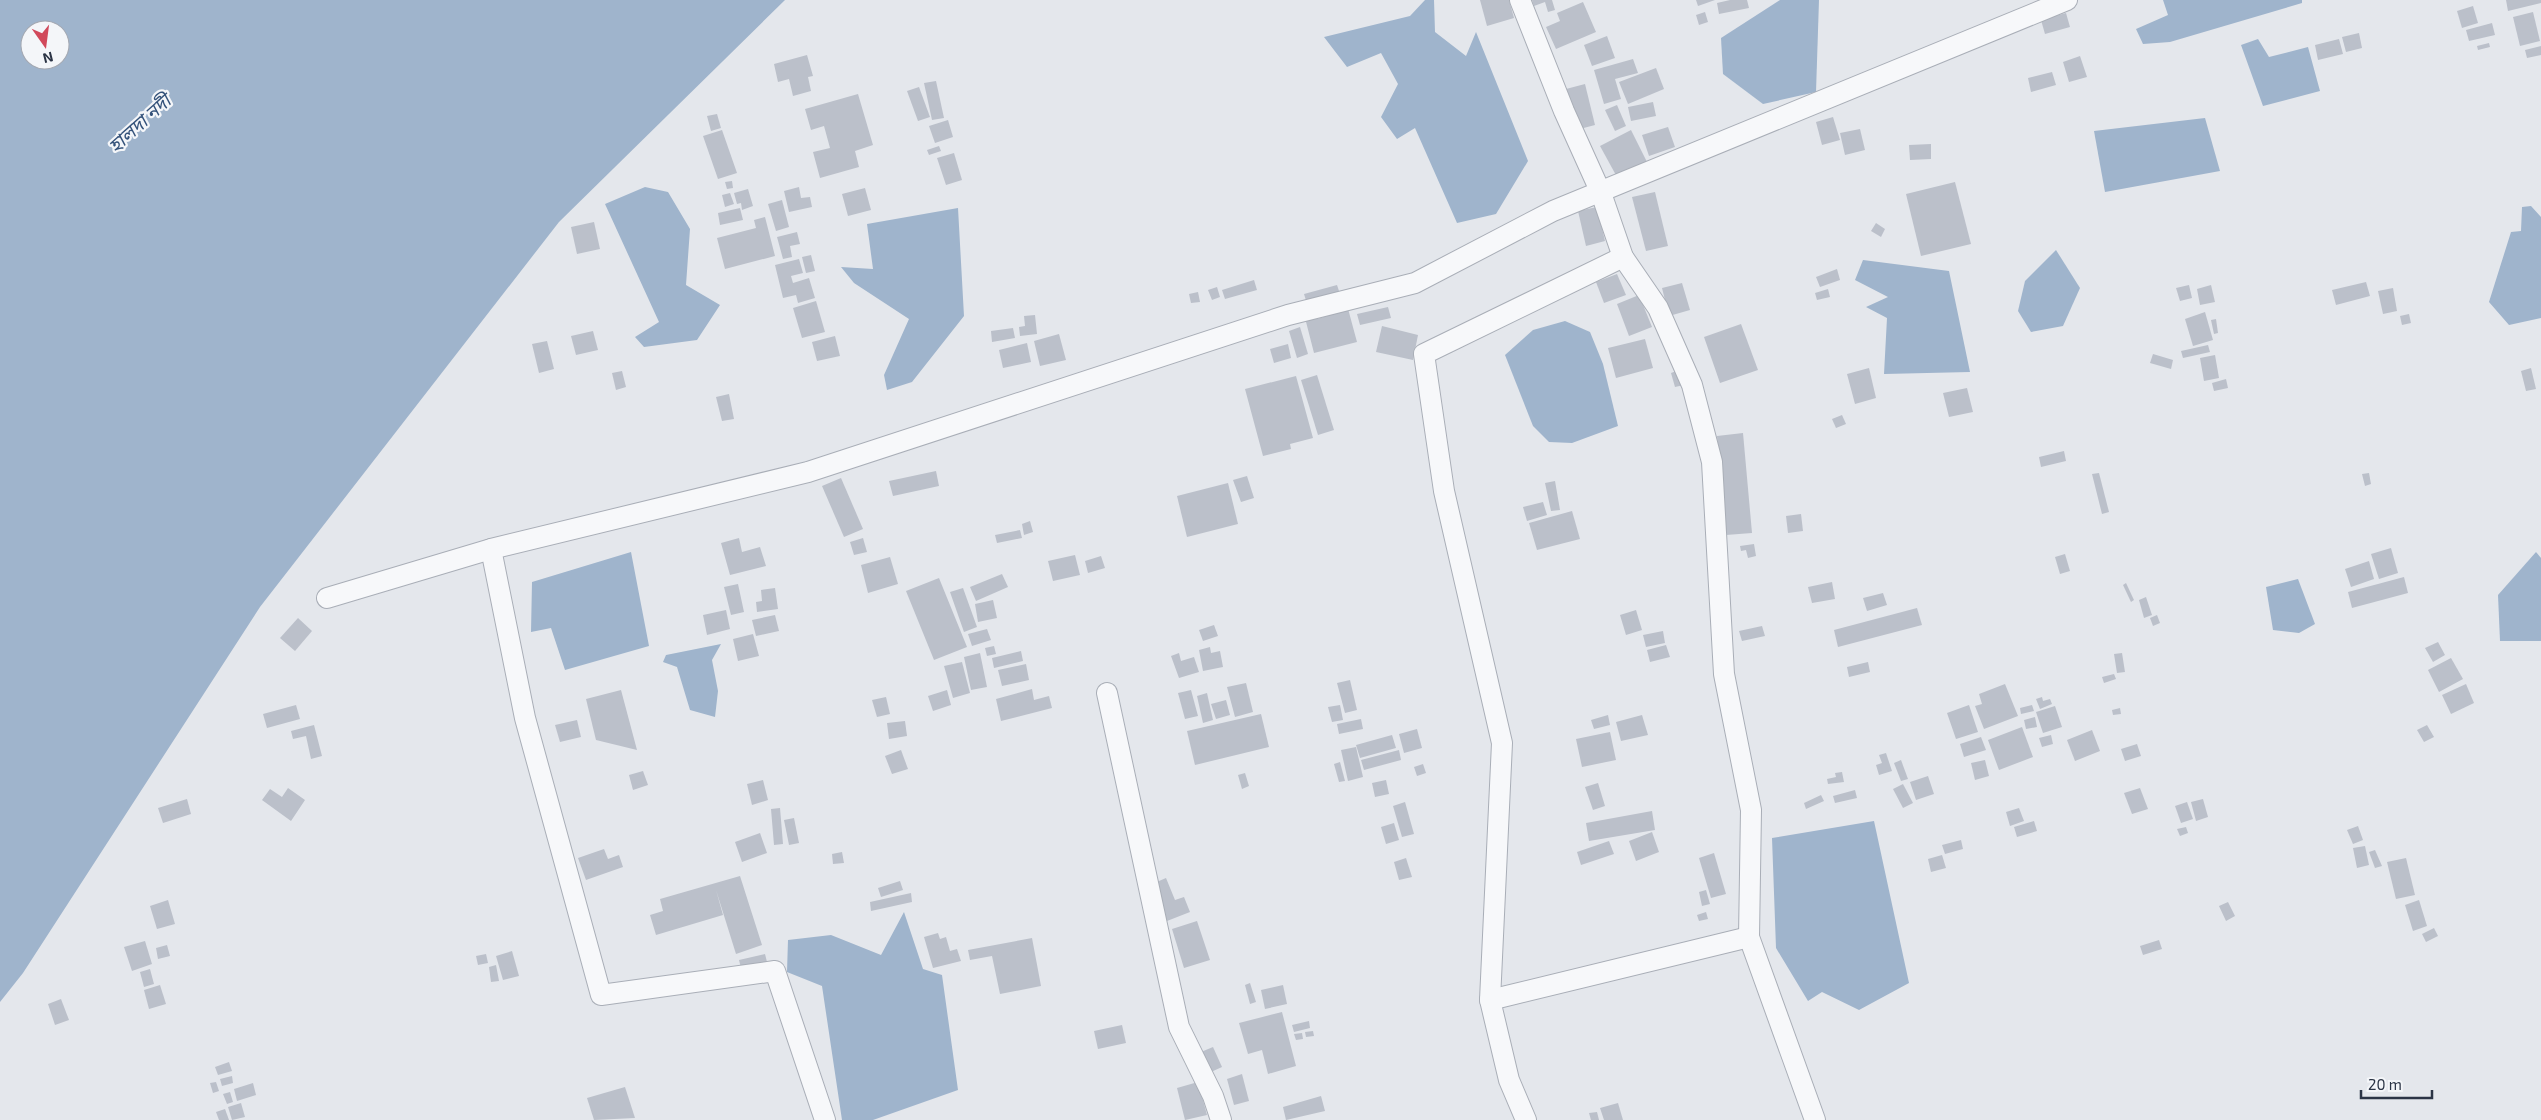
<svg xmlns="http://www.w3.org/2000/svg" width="2541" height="1120" viewBox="0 0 2541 1120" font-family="'Exo 2','Noto Sans Bengali',sans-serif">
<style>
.water{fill:#9fb4cc;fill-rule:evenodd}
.building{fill:#bbc0ca}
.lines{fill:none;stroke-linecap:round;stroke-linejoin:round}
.minor-casing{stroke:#a9aeb7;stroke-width:22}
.minor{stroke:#f7f8fa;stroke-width:20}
.labels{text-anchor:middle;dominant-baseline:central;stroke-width:4.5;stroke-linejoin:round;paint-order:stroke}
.water-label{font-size:19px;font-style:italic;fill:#34527a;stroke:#f4f6f9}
</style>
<rect width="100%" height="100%" fill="#e4e7ec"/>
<!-- water -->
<g class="water">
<path d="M0,0H785L559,222L260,607L23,973L0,1002ZM30,30H60V60H30Z"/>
<path d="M1425,0H1434L1435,32L1466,56L1476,32L1528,161L1496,214L1457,223L1415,128L1397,139L1381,117L1398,84L1381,53L1347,67L1324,37L1410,16Z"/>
<path d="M1780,0H1819L1816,92L1763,104L1723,74L1721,38Z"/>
<path d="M2163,0H2302V3L2170,42L2143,44L2136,29L2168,15Z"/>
<path d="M2258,39L2269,57L2308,47L2320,91L2263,106L2241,45Z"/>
<path d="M2205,118L2220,171L2105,192L2094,131Z"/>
<path d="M645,187L668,192L690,229L686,285L720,305L697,340L644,347L635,337L659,322L605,204Z"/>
<path d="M2531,206L2541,217V318L2509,325L2489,302L2511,232L2521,231L2522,207Z"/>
<path d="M958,208L964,316L912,382L887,390L884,375L909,319L854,283L841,267L873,269L867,224Z"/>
<path d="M2056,250L2080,288L2063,326L2031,332L2018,311L2025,281Z"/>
<path d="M1863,260L1949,271L1970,372L1884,374L1887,318L1866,307L1888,297L1855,280Z"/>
<path d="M1565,321L1590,332L1603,364L1618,426L1572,443L1549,442L1533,426L1505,355L1533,330Z"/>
<path d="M631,552L649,646L565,670L551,628L531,632L532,582Z"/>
<path d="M2536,552L2541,558V641H2500L2498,595Z"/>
<path d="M2298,579L2315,624L2299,633L2273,630L2266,587Z"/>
<path d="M721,644L712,660L718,691L715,717L690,710L677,667L663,662L666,655Z"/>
<path d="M1874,821L1909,983L1859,1010L1822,992L1808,1001L1776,948L1772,838Z"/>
<path d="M904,912L923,969L942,975L958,1090L873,1120H842L822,986L787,972L788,940L831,935L881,955Z"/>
</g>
<!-- building -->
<g class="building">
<path d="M1480,0H1509L1514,18L1487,26Z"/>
<path d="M1532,0H1552L1555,10L1548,12L1545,2L1534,6Z"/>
<path d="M1696,0H1715L1698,6Z"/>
<path d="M1730,0H1747L1749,8L1719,14L1717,3Z"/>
<path d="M2506,0H2541V3L2508,11Z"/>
<path d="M1583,2L1596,32L1556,49L1546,27L1560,21L1557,13Z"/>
<path d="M2473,6L2478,23L2462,28L2457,11Z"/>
<path d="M1705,12L1708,22L1699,25L1696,15Z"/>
<path d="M2533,12L2540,41L2520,46L2513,17Z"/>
<path d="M2066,13L2070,27L2045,34L2041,20Z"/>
<path d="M2492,23L2495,35L2469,41L2466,30Z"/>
<path d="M2359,33L2362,48L2346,52L2342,37Z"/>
<path d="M1607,36L1615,58L1592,66L1584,45Z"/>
<path d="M2339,39L2343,54L2318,60L2315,45Z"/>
<path d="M2489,43L2490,47L2478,50L2477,46Z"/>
<path d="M2541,46V55L2527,58L2525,50Z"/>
<path d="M807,55L813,76L808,77L811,91L793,96L789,79L778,82L774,64Z"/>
<path d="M2080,56L2087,77L2069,82L2063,62Z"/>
<path d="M1633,59L1638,73L1615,79L1621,99L1604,104L1594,70Z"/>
<path d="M1656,68L1664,89L1628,104L1619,82Z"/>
<path d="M2052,72L2056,85L2031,92L2028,78Z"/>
<path d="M936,81L944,118L932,120L924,83Z"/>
<path d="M1585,84L1595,125L1576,130L1566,89Z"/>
<path d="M919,87L930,117L918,121L907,91Z"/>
<path d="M858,94L873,145L855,151L859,167L820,178L813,152L830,148L824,126L811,130L805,109Z"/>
<path d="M1653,102L1656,116L1631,121L1628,107Z"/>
<path d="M1617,105L1626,126L1615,131L1605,110Z"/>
<path d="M717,114L721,128L711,131L707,116Z"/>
<path d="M1833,117L1840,140L1822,145L1816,122Z"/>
<path d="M948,120L953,137L935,143L929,126Z"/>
<path d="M1668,127L1675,147L1649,156L1642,135Z"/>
<path d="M1860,129L1865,150L1845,155L1840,133Z"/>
<path d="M722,130L737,173L718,179L703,136Z"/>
<path d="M1631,130L1647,162L1617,177L1600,146Z"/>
<path d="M1931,144V159L1910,160L1909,145Z"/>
<path d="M939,146L941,151L929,155L927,150Z"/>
<path d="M954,153L962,180L946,185L937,158Z"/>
<path d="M732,181L733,188L727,189L725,182Z"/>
<path d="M1955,182L1971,244L1921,256L1906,194Z"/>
<path d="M799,187L801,198L810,197L812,207L789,212L784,191Z"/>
<path d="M865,188L871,210L848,216L842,194Z"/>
<path d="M748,189L753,206L742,210L741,203L737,204L734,193Z"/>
<path d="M1655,192L1668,246L1646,251L1632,197Z"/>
<path d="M730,193L734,204L725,207L722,195Z"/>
<path d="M782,200L789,227L776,231L768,204Z"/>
<path d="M1597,207L1605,241L1586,246L1578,211Z"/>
<path d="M740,208L743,220L720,225L718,213Z"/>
<path d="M765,217L775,256L725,269L717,238L756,228L754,220Z"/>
<path d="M594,222L600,249L577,254L571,227Z"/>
<path d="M1876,223L1885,229L1881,237L1871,231Z"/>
<path d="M797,232L800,244L790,246L792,257L783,259L777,237Z"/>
<path d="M811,255L815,271L806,273L802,257Z"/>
<path d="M799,259L803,273L791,276L793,283L809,278L815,298L798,303L796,295L783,298L775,265Z"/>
<path d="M1837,269L1840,280L1820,287L1816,277Z"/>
<path d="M1617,274L1626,295L1604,303L1596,282Z"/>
<path d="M1254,280L1257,290L1225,299L1222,290Z"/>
<path d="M2366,282L2370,296L2336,305L2332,290Z"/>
<path d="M1682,283L1690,310L1669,316L1662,288Z"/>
<path d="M1337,285L1341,297L1308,307L1304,294Z"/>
<path d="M2189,285L2192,298L2180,301L2176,288Z"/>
<path d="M2211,285L2215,302L2200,305L2197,289Z"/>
<path d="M1217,287L1220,297L1212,300L1208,290Z"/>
<path d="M2393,288L2397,311L2383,314L2378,291Z"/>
<path d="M1828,289L1830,297L1817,300L1815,293Z"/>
<path d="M1198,292L1200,302L1191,303L1189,294Z"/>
<path d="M1639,295L1652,327L1629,336L1617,304Z"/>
<path d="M816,301L825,332L802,338L793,308Z"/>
<path d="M1347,305L1357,342L1314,353L1304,314L1315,312L1317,319L1327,316L1325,311Z"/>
<path d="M1388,307L1391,318L1360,325L1357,314Z"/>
<path d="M2205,312L2213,340L2193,346L2185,319Z"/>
<path d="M2409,314L2411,323L2402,325L2400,316Z"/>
<path d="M1035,315L1037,334L1020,336L1019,327L1025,326L1024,316Z"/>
<path d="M2216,319L2218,333L2214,334L2211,320Z"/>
<path d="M1741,324L1758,370L1720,383L1704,337Z"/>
<path d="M1382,326L1418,335L1413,360L1376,352Z"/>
<path d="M1300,327L1308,354L1297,358L1289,331Z"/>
<path d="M1013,328L1015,338L992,342L991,331Z"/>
<path d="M593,331L598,350L576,355L571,336Z"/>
<path d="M1059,334L1066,360L1040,366L1034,341Z"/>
<path d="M835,336L840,356L817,361L812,342Z"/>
<path d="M1645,339L1653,368L1616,378L1608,348Z"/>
<path d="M547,341L554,369L539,373L532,344Z"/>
<path d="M1027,343L1031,362L1003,368L999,350Z"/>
<path d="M1288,344L1291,358L1274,363L1270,349Z"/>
<path d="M2208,345L2210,352L2183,358L2181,351Z"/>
<path d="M2153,354L2173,360L2171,369L2150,363Z"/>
<path d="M2215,355L2219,378L2204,381L2200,358Z"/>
<path d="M1869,368L1876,398L1855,404L1847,374Z"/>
<path d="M2531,368L2536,389L2526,391L2521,371Z"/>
<path d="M1679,370L1684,385L1675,387L1671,373Z"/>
<path d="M622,371L626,387L616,390L612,373Z"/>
<path d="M1317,375L1334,430L1318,435L1301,380Z"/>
<path d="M1296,376L1313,438L1290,444L1291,449L1263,456L1245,389Z"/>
<path d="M2226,379L2228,388L2214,391L2212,383Z"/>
<path d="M1967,388L1973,412L1949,417L1943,393Z"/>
<path d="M729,394L734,419L722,421L716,397Z"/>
<path d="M1842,415L1846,424L1836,428L1832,419Z"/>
<path d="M1743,433L1752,533L1726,535L1717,436Z"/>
<path d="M2064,451L2066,461L2041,467L2039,457Z"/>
<path d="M936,471L939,486L893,496L889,481Z"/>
<path d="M2099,473L2109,512L2102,514L2092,474Z"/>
<path d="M2369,473L2371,484L2365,486L2362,474Z"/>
<path d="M1247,476L1254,498L1241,502L1233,480Z"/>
<path d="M841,478L863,529L844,537L822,486Z"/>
<path d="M1555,481L1560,510L1551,511L1545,483Z"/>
<path d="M1228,483L1238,524L1187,537L1177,496Z"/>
<path d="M1543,502L1547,515L1527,521L1523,507Z"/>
<path d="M1572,511L1580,539L1537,550L1529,523Z"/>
<path d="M1801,514L1803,531L1788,533L1786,516Z"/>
<path d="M1030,521L1033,532L1024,535L1022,524Z"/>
<path d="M1020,530L1022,538L997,543L995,535Z"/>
<path d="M739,538L742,552L760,547L766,566L730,575L721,543Z"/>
<path d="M863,538L867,552L854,555L850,542Z"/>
<path d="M1754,544L1756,556L1748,558L1746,550L1741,551L1740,546Z"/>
<path d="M2391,548L2398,573L2379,579L2371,554Z"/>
<path d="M2065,554L2070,571L2060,574L2055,557Z"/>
<path d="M1075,555L1080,575L1053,581L1048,561Z"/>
<path d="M1101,556L1105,568L1088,573L1085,561Z"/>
<path d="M890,557L898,584L868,593L861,565Z"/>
<path d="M2369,561L2374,579L2351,587L2345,569Z"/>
<path d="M1002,574L1008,587L976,601L970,587Z"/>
<path d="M2404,577L2408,593L2352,608L2348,592Z"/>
<path d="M939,578L967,647L934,660L906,591Z"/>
<path d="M1832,582L1835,599L1812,603L1808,587Z"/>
<path d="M2126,583L2134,600L2131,602L2123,585Z"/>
<path d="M738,584L744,612L731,615L724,587Z"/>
<path d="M775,588L778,609L757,612L756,602L762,601L761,590Z"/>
<path d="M963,588L977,627L964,632L950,592Z"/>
<path d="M1883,593L1887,605L1867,611L1863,598Z"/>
<path d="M2146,597L2152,615L2144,618L2139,600Z"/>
<path d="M993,600L997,618L978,622L975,604Z"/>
<path d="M1917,608L1922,625L1838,647L1834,630Z"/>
<path d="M726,610L730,629L707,635L703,615Z"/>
<path d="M1636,610L1642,630L1626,635L1620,615Z"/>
<path d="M775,615L779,631L756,636L752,620Z"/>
<path d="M2157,615L2160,623L2153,626L2150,618Z"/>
<path d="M298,618L312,631L295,651L280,638Z"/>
<path d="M1214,625L1218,636L1203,641L1199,630Z"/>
<path d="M1762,626L1765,636L1742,641L1739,631Z"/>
<path d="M987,629L991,640L972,646L968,634Z"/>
<path d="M1663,631L1665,643L1646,647L1643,635Z"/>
<path d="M753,634L759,656L738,661L733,639Z"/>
<path d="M2438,642L2445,655L2433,662L2425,648Z"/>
<path d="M1666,645L1670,657L1650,662L1647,650Z"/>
<path d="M994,646L996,654L987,656L985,648Z"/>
<path d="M1210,647L1211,653L1220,651L1223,667L1203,671L1199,650Z"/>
<path d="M1021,651L1023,661L994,668L992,658Z"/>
<path d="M980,653L987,687L971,690L964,657Z"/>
<path d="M1179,653L1181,661L1194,657L1199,672L1179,678L1171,656Z"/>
<path d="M2122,653L2125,672L2117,673L2114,654Z"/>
<path d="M2451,658L2463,679L2439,692L2428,670Z"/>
<path d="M962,662L970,693L953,698L944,666Z"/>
<path d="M1868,662L1870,672L1849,677L1847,667Z"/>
<path d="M1026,664L1029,680L1002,686L998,670Z"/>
<path d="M2114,674L2116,679L2104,683L2102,677Z"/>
<path d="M1350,680L1357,710L1345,713L1337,683Z"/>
<path d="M1246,683L1253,712L1235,717L1227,687Z"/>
<path d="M2005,684L2018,716L1984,729L1975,706L1982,704L1979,694Z"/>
<path d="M2466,684L2474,703L2451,714L2442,695Z"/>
<path d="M1032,689L1034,700L1049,696L1052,708L1001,721L996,699Z"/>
<path d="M621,690L637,750L596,740L586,699Z"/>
<path d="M947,690L951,705L933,711L928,696Z"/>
<path d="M1191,690L1198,716L1185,719L1178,693Z"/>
<path d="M1207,693L1213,720L1203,723L1197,696Z"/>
<path d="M886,697L890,714L877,717L872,700Z"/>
<path d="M2042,697L2043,701L2050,699L2052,704L2040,709L2036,699Z"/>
<path d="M1226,700L1230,715L1216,719L1211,704Z"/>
<path d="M296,705L300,719L267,728L263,714Z"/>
<path d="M1340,705L1343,720L1332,722L1328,707Z"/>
<path d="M1969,705L1978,732L1956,739L1947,713Z"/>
<path d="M2032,705L2034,711L2021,714L2020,708Z"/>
<path d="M2055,706L2062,727L2043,733L2036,712Z"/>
<path d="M2120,708L2121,714L2113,715L2112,710Z"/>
<path d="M1261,714L1269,747L1195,765L1187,731Z"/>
<path d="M1608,715L1610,725L1594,729L1591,720Z"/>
<path d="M1642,715L1648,735L1621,741L1616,722Z"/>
<path d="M2035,717L2037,727L2026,729L2024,720Z"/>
<path d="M1361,719L1363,729L1339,734L1337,724Z"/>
<path d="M577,720L581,737L560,742L555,725Z"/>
<path d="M905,721L907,736L889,739L887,723Z"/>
<path d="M314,725L322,756L311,759L306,736L293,739L291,731Z"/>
<path d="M2427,725L2434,737L2424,742L2417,730Z"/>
<path d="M2022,727L2033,757L1999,770L1988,740Z"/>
<path d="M1417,729L1422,748L1404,753L1399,734Z"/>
<path d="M2092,730L2100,751L2075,761L2067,740Z"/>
<path d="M1610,732L1616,760L1582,767L1576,739Z"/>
<path d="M1392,735L1396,748L1360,758L1356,745Z"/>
<path d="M2051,735L2053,744L2042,747L2039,738Z"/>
<path d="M1981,737L1986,750L1964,757L1960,744Z"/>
<path d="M2137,744L2141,756L2125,761L2121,749Z"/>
<path d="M1356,747L1363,777L1348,781L1341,750Z"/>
<path d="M901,750L908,769L892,774L885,756Z"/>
<path d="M1399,750L1401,760L1364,770L1361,760Z"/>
<path d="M1886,753L1892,771L1879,775L1876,765L1882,763L1879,755Z"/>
<path d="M1901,760L1908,779L1901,781L1894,763Z"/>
<path d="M1985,760L1989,776L1975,780L1971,763Z"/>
<path d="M1340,762L1345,781L1339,782L1334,764Z"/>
<path d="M1423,764L1426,773L1417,776L1414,767Z"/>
<path d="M643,771L648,785L633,790L629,775Z"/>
<path d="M1842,772L1844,782L1828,784L1827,779L1836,777L1835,773Z"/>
<path d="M1245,773L1249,786L1242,789L1238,775Z"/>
<path d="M1928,776L1934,794L1916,800L1910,782Z"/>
<path d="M763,780L768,800L752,805L747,784Z"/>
<path d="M1386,780L1389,794L1375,797L1372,783Z"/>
<path d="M1598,783L1605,806L1593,810L1585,787Z"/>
<path d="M1903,784L1913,803L1903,808L1893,789Z"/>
<path d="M288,788L305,800L291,821L262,800L270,789L282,797Z"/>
<path d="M2140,788L2148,809L2132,814L2124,793Z"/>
<path d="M1855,790L1857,798L1835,803L1833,796Z"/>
<path d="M1821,795L1824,801L1806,809L1804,803Z"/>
<path d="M187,799L191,814L163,823L158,808Z"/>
<path d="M2203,799L2208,817L2196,821L2191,802Z"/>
<path d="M1405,802L1414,834L1402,837L1393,806Z"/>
<path d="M2187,802L2193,819L2181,823L2175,806Z"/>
<path d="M780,808L783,844L774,845L771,809Z"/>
<path d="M2019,808L2024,821L2010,826L2006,812Z"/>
<path d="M1652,811L1655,830L1589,841L1586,823Z"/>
<path d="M794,818L799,843L789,845L784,820Z"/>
<path d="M2034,821L2037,831L2017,837L2014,827Z"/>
<path d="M1394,823L1399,840L1386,844L1381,827Z"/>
<path d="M2358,826L2363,840L2353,844L2347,830Z"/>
<path d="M2186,827L2188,833L2180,836L2177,829Z"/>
<path d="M1652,832L1659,852L1636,861L1629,841Z"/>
<path d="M760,833L767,853L742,862L735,842Z"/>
<path d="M1961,840L1963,849L1945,854L1942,845Z"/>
<path d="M1609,841L1614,854L1581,865L1577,852Z"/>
<path d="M2365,846L2369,865L2357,868L2353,848Z"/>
<path d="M604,849L608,859L619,855L623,867L586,880L578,858Z"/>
<path d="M2375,850L2382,866L2375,868L2369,852Z"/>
<path d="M842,852L844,863L833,864L832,854Z"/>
<path d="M1714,853L1726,894L1711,898L1699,858Z"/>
<path d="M1942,855L1946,868L1931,872L1928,859Z"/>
<path d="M1406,858L1412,877L1399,880L1394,862Z"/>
<path d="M2406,858L2415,895L2396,899L2387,862Z"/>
<path d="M740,876L762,945L736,954L716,890L723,915L656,935L650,915L663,911L660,899Z"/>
<path d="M1166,878L1175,900L1184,897L1190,912L1167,921L1152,884Z"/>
<path d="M900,881L903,890L881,897L878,888Z"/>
<path d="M1706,890L1710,904L1702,906L1699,892Z"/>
<path d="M911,893L912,902L871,911L870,902Z"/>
<path d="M168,900L175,924L157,929L150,906Z"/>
<path d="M2419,900L2427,926L2413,931L2405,905Z"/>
<path d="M2228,902L2235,916L2226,921L2219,906Z"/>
<path d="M1706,912L1708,919L1699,921L1697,915Z"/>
<path d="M1197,921L1210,960L1184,968L1172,929Z"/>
<path d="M2434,928L2438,936L2426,942L2422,934Z"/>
<path d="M938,933L940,939L946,937L950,951L957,949L961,961L933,968L924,937Z"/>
<path d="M1032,938L1041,986L1000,994L992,956L970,960L968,950Z"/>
<path d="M2159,940L2162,949L2143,955L2140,946Z"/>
<path d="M145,941L152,964L132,971L124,947Z"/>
<path d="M167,945L170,956L158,959L156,948Z"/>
<path d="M512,951L519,976L503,980L496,956Z"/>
<path d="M486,954L488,963L478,965L476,956Z"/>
<path d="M765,954L768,966L742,972L739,960Z"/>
<path d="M496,965L499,981L491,982L489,967Z"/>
<path d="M150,969L154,984L144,987L140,972Z"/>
<path d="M1250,983L1256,1002L1250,1004L1245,985Z"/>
<path d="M160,985L166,1004L149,1009L144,990Z"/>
<path d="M1283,985L1287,1004L1265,1009L1261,990Z"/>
<path d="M61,999L69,1020L55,1025L48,1004Z"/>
<path d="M1282,1012L1296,1066L1268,1074L1262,1050L1248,1054L1239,1023Z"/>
<path d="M1309,1021L1310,1028L1294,1032L1292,1025Z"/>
<path d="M1122,1025L1126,1043L1098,1049L1094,1031Z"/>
<path d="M1313,1031L1314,1036L1306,1037L1305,1032Z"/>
<path d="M1302,1033L1303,1039L1296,1040L1294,1034Z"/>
<path d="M1213,1047L1222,1067L1211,1072L1201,1052Z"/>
<path d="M229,1062L232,1071L218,1075L215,1067Z"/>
<path d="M1242,1074L1249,1101L1234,1105L1227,1079Z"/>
<path d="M232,1076L233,1083L222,1086L220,1079Z"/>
<path d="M216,1082L219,1091L213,1093L210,1083Z"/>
<path d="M1198,1082L1207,1115L1185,1120L1177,1088Z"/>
<path d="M253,1083L256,1095L237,1101L234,1089Z"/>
<path d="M625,1087L635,1118L594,1120L587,1098Z"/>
<path d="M230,1092L233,1102L227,1104L223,1094Z"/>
<path d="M1321,1096L1325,1111L1286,1120L1283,1107Z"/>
<path d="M241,1103L245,1117L232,1120L228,1107Z"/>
<path d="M1618,1103L1623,1120H1604L1600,1108Z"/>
<path d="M225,1109L229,1120H219L216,1112Z"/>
<path d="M1597,1112L1599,1120H1591L1589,1113Z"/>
</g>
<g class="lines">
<!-- minor casing -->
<g class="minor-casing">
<g id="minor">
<path d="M1520,0L1564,111L1601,193L1623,257L1658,308L1692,385L1712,462L1724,674L1751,810L1749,937L1815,1120"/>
<path d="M491,549L525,718L601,995L775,971L825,1120"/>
<path d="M327,598L491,549L808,472L1288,315L1415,283L1553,211L2067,0"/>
<path d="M1107,693L1179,1027L1213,1096L1221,1120"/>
<path d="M1490,1000L1502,743L1444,491L1424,354L1623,257"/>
<path d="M1526,1120L1509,1080L1490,1000L1749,937"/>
</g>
</g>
<!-- minor -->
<use href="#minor" class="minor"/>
</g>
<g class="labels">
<!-- water labels -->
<g class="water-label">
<text transform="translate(139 123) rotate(-42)">হালদা নদী</text>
</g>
</g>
<!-- north arrow -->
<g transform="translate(45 45) rotate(166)"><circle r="24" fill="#f4f6f9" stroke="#a4a8b1"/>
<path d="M0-4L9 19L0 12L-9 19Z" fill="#d1495b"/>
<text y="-8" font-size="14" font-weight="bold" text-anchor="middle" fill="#2b3445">N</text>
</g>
<!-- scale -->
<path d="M2361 1090v8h71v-8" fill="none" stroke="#2b3445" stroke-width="2.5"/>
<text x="2368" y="1090" font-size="15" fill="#2b3445" stroke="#f4f6f9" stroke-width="4" paint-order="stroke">20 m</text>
</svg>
